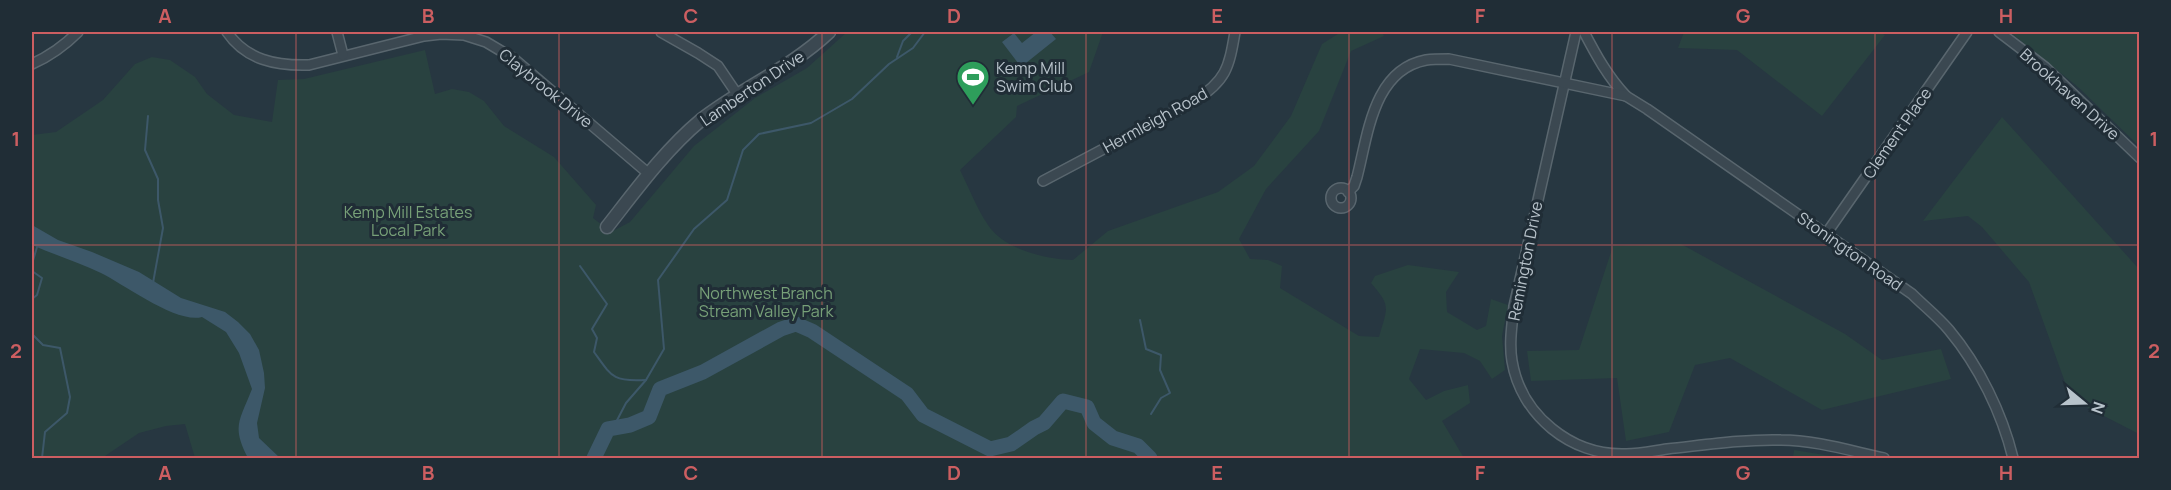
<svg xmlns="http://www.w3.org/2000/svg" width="2171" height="490" viewBox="0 0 2171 490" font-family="Manrope,sans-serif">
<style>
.green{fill:#294240}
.water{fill:#3d5869}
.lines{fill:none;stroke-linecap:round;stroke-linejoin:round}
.stream{stroke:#3d5869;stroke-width:2}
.river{stroke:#3d5869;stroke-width:15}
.minor-casing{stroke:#59666e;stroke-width:12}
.tertiary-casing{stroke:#59666e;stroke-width:15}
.minor{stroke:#3b4851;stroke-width:9}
.tertiary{stroke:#3b4851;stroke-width:12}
.grid{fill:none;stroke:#cc5e61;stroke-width:1.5;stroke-opacity:0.55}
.labels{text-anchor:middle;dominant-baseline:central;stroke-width:6;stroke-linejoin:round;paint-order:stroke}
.poi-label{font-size:16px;fill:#b8c3cb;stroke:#202d36;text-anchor:start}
.street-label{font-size:16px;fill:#b8c3cb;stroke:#202d36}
.park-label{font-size:16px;fill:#77a078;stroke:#202d36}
.neatline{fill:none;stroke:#cc5e61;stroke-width:2}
.grid-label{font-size:20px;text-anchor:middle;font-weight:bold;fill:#cc5e61}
</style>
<rect width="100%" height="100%" fill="#273741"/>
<!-- green -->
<g class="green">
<path d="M847,32H1103L1089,72L1017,106L1016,117L960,170C969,188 977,209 988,225C1005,250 1045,259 1073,260L1108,231L1218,192L1254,166L1291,116L1322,44L1341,32H1382L1384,36L1351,51L1319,131L1266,189L1239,239L1250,259L1268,260L1282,266L1280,288L1359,336L1379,337C1387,308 1392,307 1371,283L1375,276L1408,265L1459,272L1446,292L1447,312L1477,330L1486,326L1491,299L1508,305L1502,336L1505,370L1492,379L1480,361L1464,353L1420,349L1409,379L1426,400L1444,391L1468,385L1470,403L1442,421L1464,458H195L185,424L166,426L139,433L102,458H32V135L56,132L103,100L135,64L152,57L170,60L195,77L207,94L234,115L272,122L278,80L304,79L425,50L435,94L452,89L469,92L484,101L504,126L554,157L596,205L593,218L611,232L630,222L694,146L755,98L807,68Z"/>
<path d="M1684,32H1879L1885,35L1822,116L1737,50L1678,48Z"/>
<path d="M2010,32H2139V146L2078,87Z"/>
<path d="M2002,117L2139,269V434L2071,399L2029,282L1982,227L1968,216L1923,221Z"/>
<path d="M1681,244L1845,334L1882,360L1941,349L1951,379L1822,410L1730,358L1695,365L1669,432L1626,441L1617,378L1531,381L1527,351L1579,350L1613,246Z"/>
<path d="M1794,450L1843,458H1793Z"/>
</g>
<!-- water -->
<g class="water">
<path d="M1036,32H1050L1056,39L1021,67L1002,42L1014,33L1022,43Z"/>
<path d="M32,225L58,240L92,252L139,272L181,298L225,312L238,322L250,334L259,350L264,373L265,388L257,423L259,438L280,458H248C231,426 240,420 252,389L239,353L226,332L202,317C177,324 125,285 101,273C78,262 55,255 32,245Z"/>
</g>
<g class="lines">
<!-- stream -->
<g class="stream">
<path d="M897,57L903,41L912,32"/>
<path d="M148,116L145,150L158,179V200L163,228L153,283"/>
<path d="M32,264L37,247"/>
<path d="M580,266L607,304L592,329L597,338L594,352C612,377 613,382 646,380"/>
<path d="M32,271L42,278L37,295L32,299"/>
<path d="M1140,320L1146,349L1161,355L1160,370L1170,393L1161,398L1151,414"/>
<path d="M32,334L43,345L60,348L70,397L67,413L45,432L42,458"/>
<path d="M613,428L626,403L646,380L664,349L658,280L694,229L727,200L743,150L759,134L811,123L852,99L889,64L913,48L925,32"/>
</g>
<!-- river -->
<path class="river" d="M594,458L608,429L630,425L649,417L660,389L703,372L781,329L796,324L812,331L907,394L923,415L990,449L1011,444L1034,428L1044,423L1063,401L1087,407L1094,423L1113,438L1138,446L1150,458"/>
<!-- minor casing -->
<g class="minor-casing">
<g id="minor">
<path d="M227,32C246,60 276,66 309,65L424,36L441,34L464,35L486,42L513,58L649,174"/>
<path d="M337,32L343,55"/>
<path d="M661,32L698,53L718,66L737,94"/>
<path d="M1576,32L1514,306C1512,325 1509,343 1512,361C1521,415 1571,456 1626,454C1639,454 1653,451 1667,449C1705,445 1743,439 1781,440C1815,440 1851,451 1884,458"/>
<path d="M1584,32C1596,55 1608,77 1626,96"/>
<path d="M1999,32L2045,67L2140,158"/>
<path d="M32,64C50,56 64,46 78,32"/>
<path d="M1043,181L1194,101C1226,81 1229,68 1235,32"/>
<circle cx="1341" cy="198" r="10"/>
<path d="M1348,192L1354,186L1357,177C1368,135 1373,70 1426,60C1433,59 1441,59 1449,59L1626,96L1647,109L1912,294C1924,306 1938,317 1949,330C1979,366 2002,413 2013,458"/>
<path d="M1826,234L1967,32"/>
</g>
</g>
<!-- tertiary casing -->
<g class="tertiary-casing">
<path id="tertiary" d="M607,227C636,190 665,150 701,120C742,88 791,68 829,32"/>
</g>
<!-- minor -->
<use href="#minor" class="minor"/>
<!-- tertiary -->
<use href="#tertiary" class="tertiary"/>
</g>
<!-- grid -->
<path class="grid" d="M296,32V458M559,32V458M822,32V458M1086,32V458M1349,32V458M1612,32V458M1875,32V458M32,245H2140"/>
<!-- icons -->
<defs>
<g id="stadium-pin" transform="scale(1.725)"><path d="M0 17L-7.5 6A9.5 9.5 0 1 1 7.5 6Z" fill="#2e9e5b" stroke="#202d36"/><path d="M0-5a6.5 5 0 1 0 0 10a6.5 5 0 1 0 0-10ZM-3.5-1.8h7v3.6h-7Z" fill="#fff"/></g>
</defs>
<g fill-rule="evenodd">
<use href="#stadium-pin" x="973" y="77"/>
</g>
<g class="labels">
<!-- poi labels -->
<g class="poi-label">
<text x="996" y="68">Kemp Mill<tspan x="996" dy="18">Swim Club</tspan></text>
</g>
<!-- street labels -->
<g class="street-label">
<text transform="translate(546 88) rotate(39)">Claybrook Drive</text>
<text transform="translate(752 88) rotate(-34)">Lamberton Drive</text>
<text transform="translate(2070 94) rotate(42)">Brookhaven Drive</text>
<text transform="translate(1155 120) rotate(-29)">Hermleigh Road</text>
<text transform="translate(1897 133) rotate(-55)">Clement Place</text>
<text transform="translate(1850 251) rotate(35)">Stonington Road</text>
<text transform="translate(1525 261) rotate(-79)">Remington Drive</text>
</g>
<!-- park labels -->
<g class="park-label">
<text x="408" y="212">Kemp Mill Estates<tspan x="408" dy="18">Local Park</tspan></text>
<text x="766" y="293">Northwest Branch<tspan x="766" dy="18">Stream Valley Park</tspan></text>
</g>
</g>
<!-- border -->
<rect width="2171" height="490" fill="none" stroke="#202d36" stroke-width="66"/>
<!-- north arrow -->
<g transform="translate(2084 403) rotate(109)" stroke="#202d36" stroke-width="4.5" paint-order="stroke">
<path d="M0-4.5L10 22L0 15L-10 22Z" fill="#b8c3cb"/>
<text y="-9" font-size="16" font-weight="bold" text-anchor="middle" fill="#b8c3cb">N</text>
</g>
<rect x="33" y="33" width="2105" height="424" class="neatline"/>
<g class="grid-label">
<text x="165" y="23">A</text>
<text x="428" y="23">B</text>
<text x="691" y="23">C</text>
<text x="954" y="23">D</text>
<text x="1217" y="23">E</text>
<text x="1480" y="23">F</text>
<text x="1743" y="23">G</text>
<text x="2006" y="23">H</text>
<text x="16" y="146">1</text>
<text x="2154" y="146">1</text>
<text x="16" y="358">2</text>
<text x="2154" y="358">2</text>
<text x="165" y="480">A</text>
<text x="428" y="480">B</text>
<text x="691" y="480">C</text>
<text x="954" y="480">D</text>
<text x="1217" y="480">E</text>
<text x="1480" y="480">F</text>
<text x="1743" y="480">G</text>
<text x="2006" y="480">H</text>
</g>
</svg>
